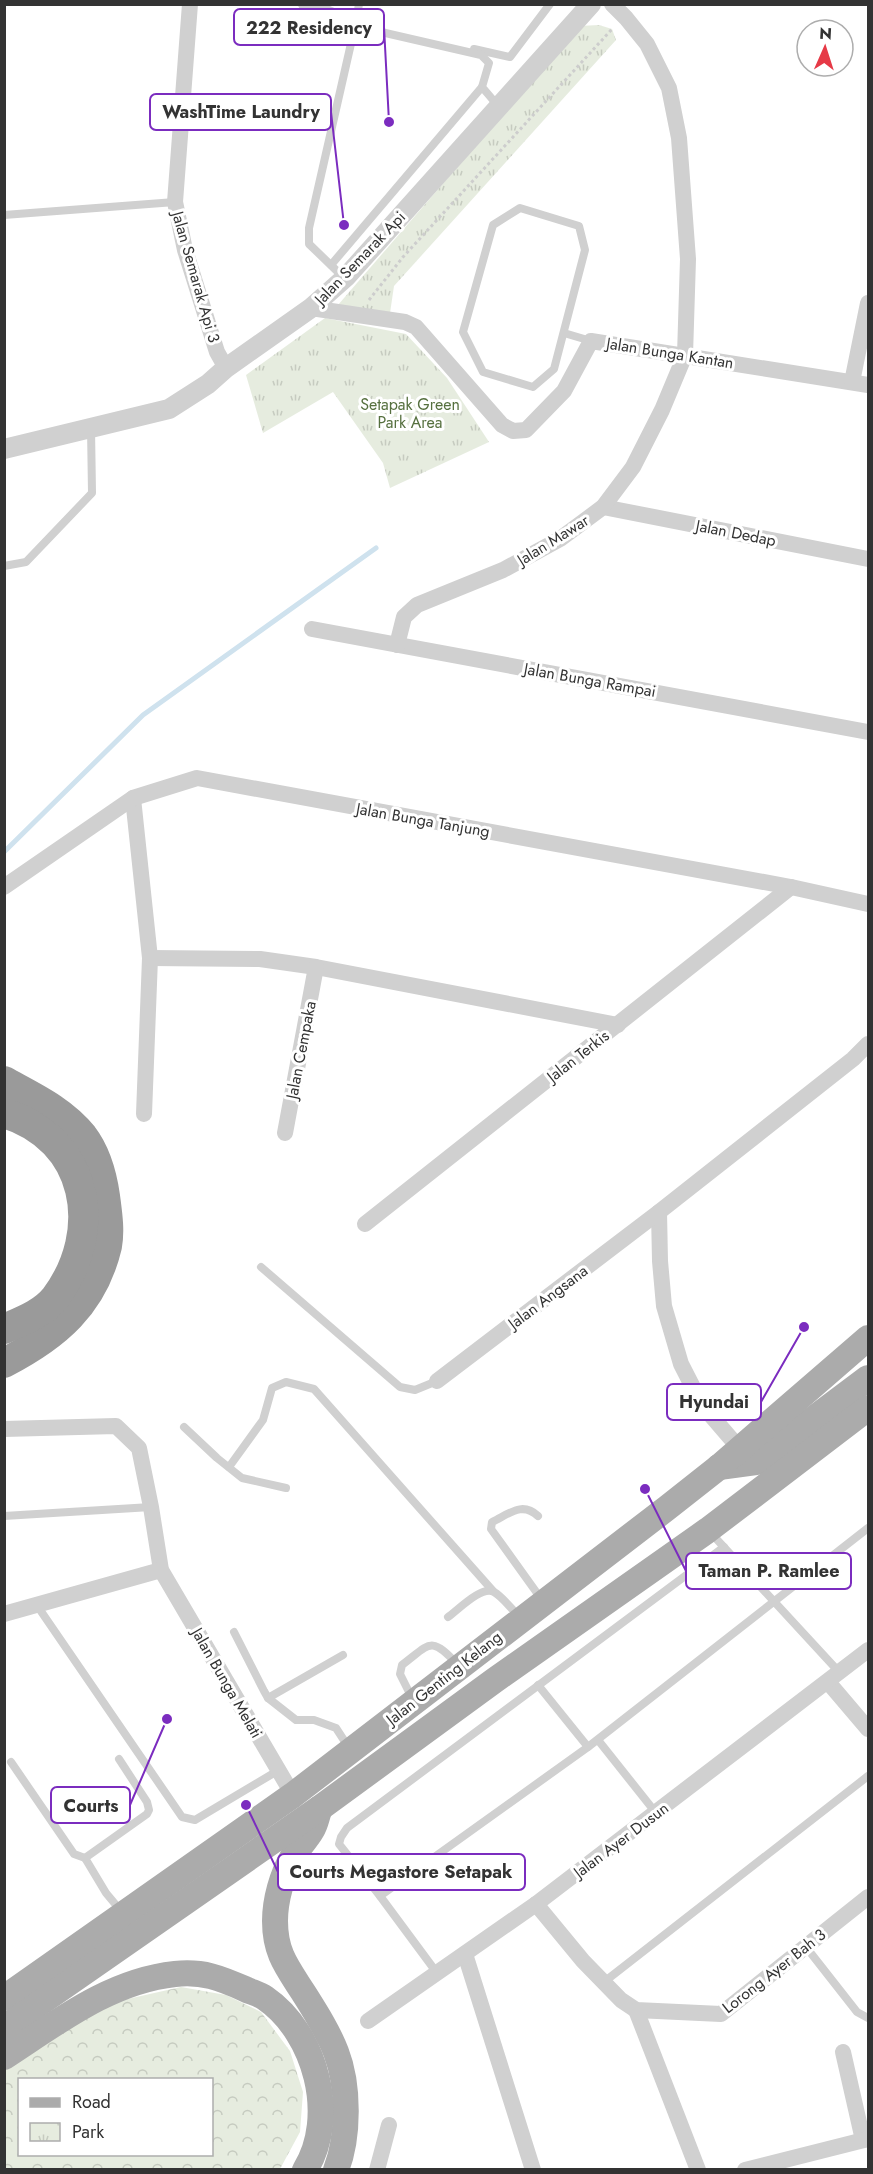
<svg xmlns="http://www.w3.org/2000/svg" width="873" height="2174" viewBox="0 0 873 2174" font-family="Jost,sans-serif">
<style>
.forest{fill:url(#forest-crowns);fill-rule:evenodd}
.park{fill:url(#park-tufts)}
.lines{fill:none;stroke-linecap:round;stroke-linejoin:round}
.stream{stroke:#cfe2ee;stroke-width:5}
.path{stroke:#cdcdcd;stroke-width:3;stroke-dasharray:3 3;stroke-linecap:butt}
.service{stroke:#d0d0d0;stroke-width:8}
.minor{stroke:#d0d0d0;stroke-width:16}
.tertiary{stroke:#d0d0d0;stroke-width:20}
.primary{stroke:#ababab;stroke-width:26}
.motorway{stroke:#9a9a9a;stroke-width:30}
.labels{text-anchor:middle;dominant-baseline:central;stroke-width:6;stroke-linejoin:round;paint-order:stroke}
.street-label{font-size:16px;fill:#333;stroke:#fff}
.park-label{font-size:16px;fill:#56703f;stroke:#fff}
.leader{fill:none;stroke:#7b2cbf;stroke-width:2}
.callout-dot{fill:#7b2cbf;stroke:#fff;stroke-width:2}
.callout{fill:#fff;stroke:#7b2cbf;stroke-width:2}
.callout-label{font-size:18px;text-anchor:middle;font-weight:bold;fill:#333}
</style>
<defs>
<pattern id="forest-crowns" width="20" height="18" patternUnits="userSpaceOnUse" patternTransform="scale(1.5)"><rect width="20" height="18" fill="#e6ecdf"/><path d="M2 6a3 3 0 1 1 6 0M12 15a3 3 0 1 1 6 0" fill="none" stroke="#c6cbc0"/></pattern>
<pattern id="park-tufts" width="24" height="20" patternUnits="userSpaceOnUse" patternTransform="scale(1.5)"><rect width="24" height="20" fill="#e6ecdf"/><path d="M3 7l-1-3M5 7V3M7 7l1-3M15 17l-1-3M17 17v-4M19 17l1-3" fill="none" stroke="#c6cbc0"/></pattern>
</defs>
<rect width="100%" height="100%" fill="#fff"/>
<!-- forest -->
<path class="forest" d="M181,1987L226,1995L261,2012L290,2051L303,2092L300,2132L280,2169L5,2170V2068L72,2023L123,2000ZM20,2080H212V2154H20Z"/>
<!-- park -->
<g class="park">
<path d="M599,25L612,29L616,40L394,286L390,313L338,305L579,26Z"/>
<path d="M325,318L406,334L447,378L489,442L390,488L383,463L333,392L263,433L246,375Z"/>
</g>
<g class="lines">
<!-- stream -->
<path class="stream" d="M4,852L143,715L376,548"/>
<!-- path -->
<path class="path" d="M369,300L403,257L613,28"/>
<!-- service -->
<g class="service">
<path d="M359,4L356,22L362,23"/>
<path d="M474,49L510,57L550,4"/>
<path d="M520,208L579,226L585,250L554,369L533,387L483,372L463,332L493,225Z"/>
<path d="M4,215L175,202"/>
<path d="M331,265L482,87"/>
<path d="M346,277L338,272L309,244V228L355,26L481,55L489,63L482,87L499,107"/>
<path d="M564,333L591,341"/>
<path d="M4,566L26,562L92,493L91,428"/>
<path d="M261,1267L400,1387L415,1390L437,1381"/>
<path d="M184,1427L217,1458L242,1478L286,1488"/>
<path d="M229,1467L263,1420L272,1388L286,1382L314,1389L493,1591"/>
<path d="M4,1516L151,1507"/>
<path d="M538,1516C522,1501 509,1514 492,1522L491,1529L542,1600"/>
<path d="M710,1532L840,1673"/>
<path d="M36,1604L182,1817L195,1820L279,1770"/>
<path d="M448,1617C458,1610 482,1585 494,1592C503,1597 511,1609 519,1616"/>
<path d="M234,1632L264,1691L268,1698L296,1720H314L336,1728L349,1748"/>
<path d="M538,1685L588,1747"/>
<path d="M268,1698L343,1655"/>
<path d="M413,1700L400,1674L402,1665C430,1644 430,1635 457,1664"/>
<path d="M598,1740L656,1813"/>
<path d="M119,1759L147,1802L149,1810L147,1814L85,1858L106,1893L121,1911"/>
<path d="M11,1762L74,1854L85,1858"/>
<path d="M380,1896L588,1747L868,1528"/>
<path d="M806,1947L857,2012L868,2018"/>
<path d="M437,1973L380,1896L339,1844L341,1837L347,1828L724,1547"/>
<path d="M604,1982L868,1776"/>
</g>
<!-- minor -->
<g class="minor">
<path d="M190,4L175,202L185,250L217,352L226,368"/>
<path d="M306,4L355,26"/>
<path d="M311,308L405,322L416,327L502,425L513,431L526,430L564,391L591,341L868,385"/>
<path d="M852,382L868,303"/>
<path d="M603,507L868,559"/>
<path d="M312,629L868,732"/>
<path d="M397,645L404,617L417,605L503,570L560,539L603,507L633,467L662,410L685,355L688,259L679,138L669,88L647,44L626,18L612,4"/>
<path d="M133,798L150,958L144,1114"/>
<path d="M4,887L133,798L197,778L791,887L868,904"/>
<path d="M150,958L260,959L316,967L618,1025"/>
<path d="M285,1133L316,967"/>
<path d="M659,1212L660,1261L664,1306L681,1364L702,1405L739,1448"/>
<path d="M365,1224L791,887"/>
<path d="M437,1381L659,1212L853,1059L868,1044"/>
<path d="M4,1429L116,1426L139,1448L151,1507L161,1570L293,1795"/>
<path d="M4,1614L161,1570"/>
<path d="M828,1682L868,1729"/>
<path d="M536,1904L583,1961L621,2000L636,2010L721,2014L868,1897"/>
<path d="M465,1954L533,2170"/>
<path d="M636,2010L698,2170"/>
<path d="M368,2021L536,1904L868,1650"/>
<path d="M843,2052L863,2140"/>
<path d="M377,2170L389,2125"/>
<path d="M745,2170L868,2139"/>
</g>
<!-- tertiary -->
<path class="tertiary" d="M4,449L169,409L208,384L226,368L311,308L346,277L591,4"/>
<!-- primary -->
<g class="primary">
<path d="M719,1467L756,1462L868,1378"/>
<path d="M320,1808C317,1815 316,1824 312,1830C307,1839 299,1847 293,1856C282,1875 275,1900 275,1921C275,1953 287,1967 303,1992C315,2011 328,2031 336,2052C349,2085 349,2137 336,2170"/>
<path d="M4,1998L293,1795L667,1508L719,1467L868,1338"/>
<path d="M4,2028L320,1808L495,1680L708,1530L868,1408"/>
<path d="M4,2057C58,2022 110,1981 175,1974C203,1971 220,1978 245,1989C251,1992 259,1994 265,1998C316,2033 338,2117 305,2170"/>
</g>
<!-- motorway -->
<g class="motorway">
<path d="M4,1081C33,1097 62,1110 83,1136C96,1153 102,1175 105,1196C107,1212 110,1230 107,1246C93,1305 56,1336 4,1363"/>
<path d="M4,1113C89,1139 105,1231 55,1298C42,1314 22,1321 4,1329"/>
</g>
</g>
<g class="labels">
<!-- street labels -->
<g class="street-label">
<text transform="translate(360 258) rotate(-46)">Jalan Semarak Api</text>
<text transform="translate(196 277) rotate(74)">Jalan Semarak Api 3</text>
<text transform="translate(670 353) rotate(9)">Jalan Bunga Kantan</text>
<text transform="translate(736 533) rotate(11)">Jalan Dedap</text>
<text transform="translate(553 540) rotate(-32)">Jalan Mawar</text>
<text transform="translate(590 680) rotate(10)">Jalan Bunga Rampai</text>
<text transform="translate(423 820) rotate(10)">Jalan Bunga Tanjung</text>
<text transform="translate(301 1050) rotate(-79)">Jalan Cempaka</text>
<text transform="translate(578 1056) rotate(-38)">Jalan Terkis</text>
<text transform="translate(548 1297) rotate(-37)">Jalan Angsana</text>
<text transform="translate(444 1678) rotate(-38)">Jalan Genting Kelang</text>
<text transform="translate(227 1683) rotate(60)">Jalan Bunga Melati</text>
<text transform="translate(621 1840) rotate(-37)">Jalan Ayer Dusun</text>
<text transform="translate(774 1971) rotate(-38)">Lorong Ayer Bah 3</text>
</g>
<!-- park labels -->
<g class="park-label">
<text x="410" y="404">Setapak Green<tspan x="410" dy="18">Park Area</tspan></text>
</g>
</g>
<!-- callouts -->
<path class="leader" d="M389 122L384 27M344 225L331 112M804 1327L761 1402M645 1489L686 1571M167 1719L130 1805M246 1805L278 1872"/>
<g class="callout-dot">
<circle cx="389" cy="122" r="6"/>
<circle cx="344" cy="225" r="6"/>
<circle cx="804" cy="1327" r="6"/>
<circle cx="645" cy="1489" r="6"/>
<circle cx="167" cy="1719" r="6"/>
<circle cx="246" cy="1805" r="6"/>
</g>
<g class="callout">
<rect x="234" y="9" width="150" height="36" rx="6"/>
<rect x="150" y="94" width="181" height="36" rx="6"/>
<rect x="667" y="1384" width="94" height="36" rx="6"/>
<rect x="686" y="1553" width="165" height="36" rx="6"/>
<rect x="51" y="1787" width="79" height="36" rx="6"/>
<rect x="278" y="1854" width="247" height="36" rx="6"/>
</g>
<g class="callout-label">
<text x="309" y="34">222 Residency</text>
<text x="241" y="118">WashTime Laundry</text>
<text x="714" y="1408">Hyundai</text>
<text x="769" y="1577">Taman P. Ramlee</text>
<text x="91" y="1812">Courts</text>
<text x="401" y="1878">Courts Megastore Setapak</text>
</g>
<!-- border -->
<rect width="873" height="2174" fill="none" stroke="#333333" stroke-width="12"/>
<!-- legend -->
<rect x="18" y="2078" width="195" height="78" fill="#ffffff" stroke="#adadad" stroke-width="1.5"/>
<rect x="30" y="2098" width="30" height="9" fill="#ababab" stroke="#adadad" stroke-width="1.5"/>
<text x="72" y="2108" font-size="18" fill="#333333">Road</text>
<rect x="30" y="2123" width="30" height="18" fill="url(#park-tufts)" stroke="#adadad" stroke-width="1.5"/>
<text x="72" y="2138" font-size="18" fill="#333333">Park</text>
<!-- north arrow -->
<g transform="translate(825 48) rotate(3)"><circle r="28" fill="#ffffff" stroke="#adadad" stroke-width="1.5"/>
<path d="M0-4.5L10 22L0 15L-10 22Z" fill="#e63946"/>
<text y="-9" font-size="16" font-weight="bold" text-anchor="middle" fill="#333333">N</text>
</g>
</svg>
